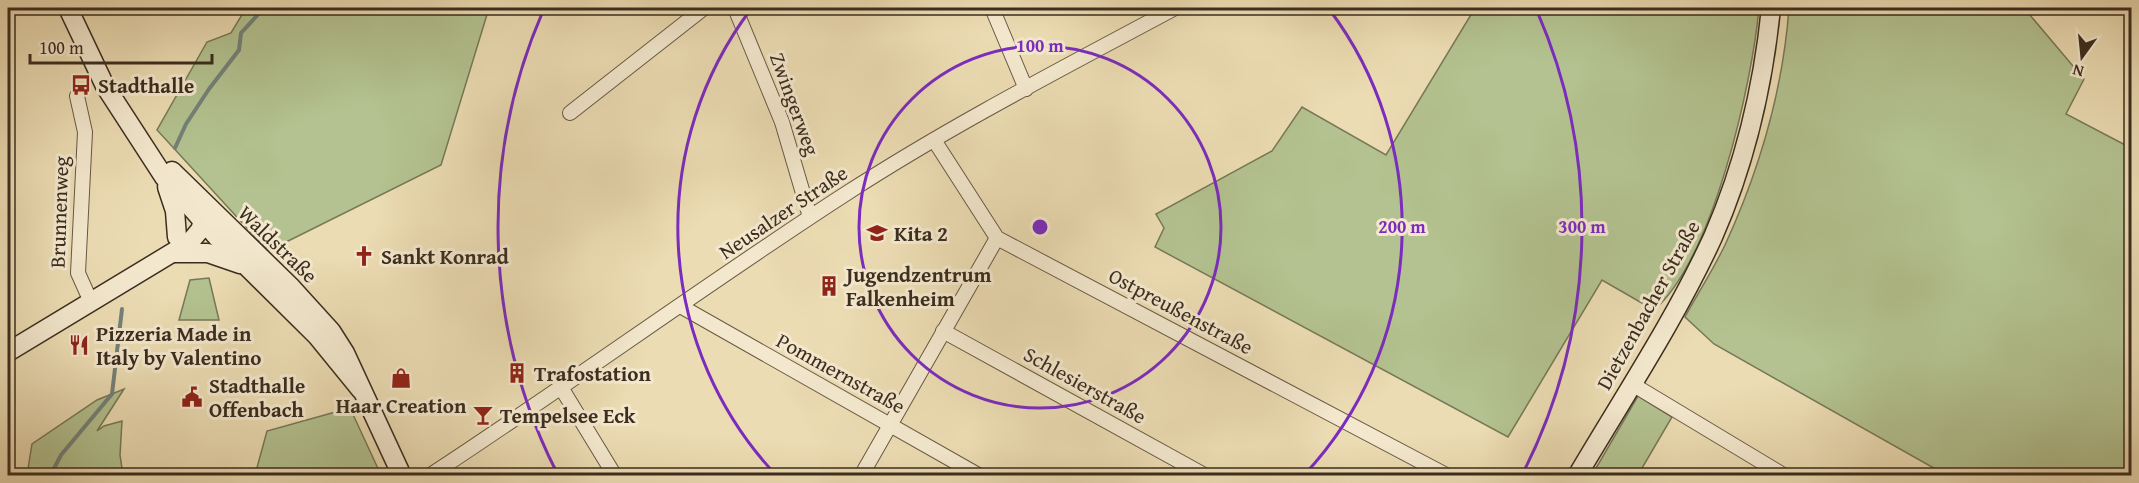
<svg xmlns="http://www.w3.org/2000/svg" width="2139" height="483" viewBox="0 0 2139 483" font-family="'Gentium Book Plus',serif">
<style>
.green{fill:#b3c290;stroke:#777858;stroke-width:1.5}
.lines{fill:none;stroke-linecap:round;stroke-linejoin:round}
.stream{stroke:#748279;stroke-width:4}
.street-casing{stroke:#675944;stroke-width:16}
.secondary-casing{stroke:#3b2d1f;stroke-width:21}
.street{stroke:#f3e8ce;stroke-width:14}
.secondary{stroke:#f3e8ce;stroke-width:18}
.ring{fill:none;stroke:#7b2cbf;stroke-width:3}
.labels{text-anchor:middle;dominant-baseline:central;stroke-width:6;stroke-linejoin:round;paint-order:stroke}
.poi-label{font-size:21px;font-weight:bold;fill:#3b2d1f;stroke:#f3e8ce;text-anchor:start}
.street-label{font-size:21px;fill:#3b2d1f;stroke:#f3e8ce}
.centre{fill:#7b2cbf;stroke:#f3e8ce;stroke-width:3}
.ring-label{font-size:18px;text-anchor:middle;font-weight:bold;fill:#7b2cbf;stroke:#f3e8ce;stroke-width:6;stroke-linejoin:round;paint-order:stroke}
</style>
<rect width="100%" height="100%" fill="#ecdcb3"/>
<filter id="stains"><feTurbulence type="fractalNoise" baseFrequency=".00333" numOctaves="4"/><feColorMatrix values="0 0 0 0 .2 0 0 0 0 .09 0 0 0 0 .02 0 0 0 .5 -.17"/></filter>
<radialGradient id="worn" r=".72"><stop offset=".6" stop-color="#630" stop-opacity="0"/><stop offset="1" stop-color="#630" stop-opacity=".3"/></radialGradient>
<!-- green -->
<g class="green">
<path d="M246,8H489L441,165L268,251L157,130L207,42L231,33Z"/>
<path d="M1475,8H1759C1752,84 1713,259 1654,310L1602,280L1508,437L1155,247L1164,228L1156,214L1272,151L1302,107L1386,155Z"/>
<path d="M1789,8H2024L2084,79L2066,114L2131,148V475H1946L1714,344L1685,317C1698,293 1713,270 1725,245C1759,171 1783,89 1789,8Z"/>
<path d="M209,278L219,320H179L190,280Z"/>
<path d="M124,389L97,431L104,426L122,421L120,455L123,475H67V472L65,475H27L32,444L97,400Z"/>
<path d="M1638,396L1672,417L1638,475H1592Z"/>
<path d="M350,408L381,475L378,476L175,475H255L267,431Z"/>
</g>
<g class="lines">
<!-- stream -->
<g class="stream">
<path d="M175,148L186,124L209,89L239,50L241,33L264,8"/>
<path d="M50,476L61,455L112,394L122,309"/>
</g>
<!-- street casing -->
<g class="street-casing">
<g id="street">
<path d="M735,8L782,122L810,217"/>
<path d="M992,8L1026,89"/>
<path d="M77,96L85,132L78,273L91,302"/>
<path d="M570,113L704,8"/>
<path d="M934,140L997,238L1448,476"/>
<path d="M682,307L980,476"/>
<path d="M943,331L1206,476"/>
<path d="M1632,384L1785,476"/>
<path d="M562,389L615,476"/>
<path d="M429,476C570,384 706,284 847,193C952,125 1065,67 1175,8"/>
<path d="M861,476L997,238"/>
</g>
</g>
<!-- secondary casing -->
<g class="secondary-casing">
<g id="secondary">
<path d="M68,8L105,86L164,177L217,237L317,336L361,390"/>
<path d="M172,171L291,287L331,331L345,353L402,476"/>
<path d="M167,187L175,211L177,237"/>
<path d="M174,253H208L240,264"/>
<path d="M8,352L190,242L200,230L206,213"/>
<path d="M1577,476C1623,398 1675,320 1713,237C1745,164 1763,87 1771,8"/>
</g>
</g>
<!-- street -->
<use href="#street" class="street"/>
<!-- secondary -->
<use href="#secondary" class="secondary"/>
</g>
<!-- distance rings -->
<g class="ring">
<circle cx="1040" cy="227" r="181"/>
<path d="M775 474A362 362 0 0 1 751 9M1329 9A362 362 0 0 1 1305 474"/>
<path d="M557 473A542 542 0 0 1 543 11M1537 11A542 542 0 0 1 1523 473"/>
</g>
<!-- icons -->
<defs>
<g id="bus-bare" transform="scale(1.62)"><path d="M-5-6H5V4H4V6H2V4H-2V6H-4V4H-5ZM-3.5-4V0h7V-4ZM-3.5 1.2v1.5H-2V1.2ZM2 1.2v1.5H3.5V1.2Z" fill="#8f2418" stroke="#f3e8ce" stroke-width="2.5" paint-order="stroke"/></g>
<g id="school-bare" transform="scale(1.62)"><path d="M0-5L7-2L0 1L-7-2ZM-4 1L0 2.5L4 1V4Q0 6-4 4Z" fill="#8f2418" stroke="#f3e8ce" stroke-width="2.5" paint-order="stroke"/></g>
<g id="church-bare" transform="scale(1.62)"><path d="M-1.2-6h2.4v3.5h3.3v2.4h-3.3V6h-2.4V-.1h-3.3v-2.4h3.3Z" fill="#8f2418" stroke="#f3e8ce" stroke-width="2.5" paint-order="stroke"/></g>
<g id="building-bare" transform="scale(1.62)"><path d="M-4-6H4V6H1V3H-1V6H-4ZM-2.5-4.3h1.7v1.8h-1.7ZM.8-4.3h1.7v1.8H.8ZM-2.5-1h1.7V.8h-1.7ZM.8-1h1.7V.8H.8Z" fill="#8f2418" stroke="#f3e8ce" stroke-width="2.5" paint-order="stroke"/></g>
<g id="restaurant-bare" transform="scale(1.62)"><path d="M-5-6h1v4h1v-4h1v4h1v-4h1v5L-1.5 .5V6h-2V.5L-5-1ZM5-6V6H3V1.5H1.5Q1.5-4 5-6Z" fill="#8f2418" stroke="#f3e8ce" stroke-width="2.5" paint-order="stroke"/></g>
<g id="shop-bare" transform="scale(1.62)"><path d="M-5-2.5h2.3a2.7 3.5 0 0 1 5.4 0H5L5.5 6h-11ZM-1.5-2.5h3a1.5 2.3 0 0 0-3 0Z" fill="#8f2418" stroke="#f3e8ce" stroke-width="2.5" paint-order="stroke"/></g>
<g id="civic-bare" transform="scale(1.62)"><path d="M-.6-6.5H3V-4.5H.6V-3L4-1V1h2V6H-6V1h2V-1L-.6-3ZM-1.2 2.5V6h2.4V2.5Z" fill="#8f2418" stroke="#f3e8ce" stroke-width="2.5" paint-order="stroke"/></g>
<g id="bar-bare" transform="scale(1.62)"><path d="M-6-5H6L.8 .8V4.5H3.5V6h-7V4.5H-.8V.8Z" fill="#8f2418" stroke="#f3e8ce" stroke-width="2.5" paint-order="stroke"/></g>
</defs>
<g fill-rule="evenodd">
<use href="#bus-bare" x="81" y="85"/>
<use href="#school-bare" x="877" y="233"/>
<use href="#church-bare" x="364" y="256"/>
<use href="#building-bare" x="829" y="286"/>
<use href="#restaurant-bare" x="79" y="345"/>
<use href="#building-bare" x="517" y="373"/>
<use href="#shop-bare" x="401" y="378"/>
<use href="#civic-bare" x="192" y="397"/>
<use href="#bar-bare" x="483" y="415"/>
</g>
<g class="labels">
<!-- poi labels -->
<g class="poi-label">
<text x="98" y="85">Stadthalle</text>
<text x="894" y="233">Kita 2</text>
<text x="381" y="256">Sankt Konrad</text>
<text x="846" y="274">Jugendzentrum<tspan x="846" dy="24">Falkenheim</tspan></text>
<text x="96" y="333">Pizzeria Made in<tspan x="96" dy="24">Italy by Valentino</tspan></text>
<text x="534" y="373">Trafostation</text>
<text x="209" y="385">Stadthalle<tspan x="209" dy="24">Offenbach</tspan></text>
<text x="401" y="405" text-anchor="middle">Haar Creation</text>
<text x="500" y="415">Tempelsee Eck</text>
</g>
<!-- street labels -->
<g class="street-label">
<text transform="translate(795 104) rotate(70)">Zwingerweg</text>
<text transform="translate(59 212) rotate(-88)">Brunnenweg</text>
<text transform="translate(783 212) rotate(-34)">Neusalzer Straße</text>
<text transform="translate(278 244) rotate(44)">Waldstraße</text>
<text transform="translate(1648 305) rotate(-61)">Dietzenbacher Straße</text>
<text transform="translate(1181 311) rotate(28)">Ostpreußenstraße</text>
<text transform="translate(841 373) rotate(29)">Pommernstraße</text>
<text transform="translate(1085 385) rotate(29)">Schlesierstraße</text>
</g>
</g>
<circle cx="1040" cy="227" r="9" class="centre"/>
<g class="ring-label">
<text x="1040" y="52">100 m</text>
<text x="1402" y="233">200 m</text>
<text x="1582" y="233">300 m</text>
</g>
<!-- margin -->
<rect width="2139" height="483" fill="none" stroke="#ecdcb3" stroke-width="30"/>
<rect x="9" y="9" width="2121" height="465" fill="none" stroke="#3b2d1f" stroke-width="3"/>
<rect x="15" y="15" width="2109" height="453" fill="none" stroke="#3b2d1f" stroke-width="1.5"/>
<!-- north arrow -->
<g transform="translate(2082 57) rotate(195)" stroke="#f3e8ce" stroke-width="4.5" paint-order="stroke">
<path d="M0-4.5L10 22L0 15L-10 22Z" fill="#3b2d1f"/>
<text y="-9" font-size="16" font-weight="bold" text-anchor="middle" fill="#3b2d1f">N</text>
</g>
<!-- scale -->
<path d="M30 54v9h182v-9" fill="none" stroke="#3b2d1f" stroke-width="3"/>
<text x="39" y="54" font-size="18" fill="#3b2d1f" stroke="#f3e8ce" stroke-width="4.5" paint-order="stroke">100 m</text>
<rect width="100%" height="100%" filter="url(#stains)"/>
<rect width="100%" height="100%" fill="url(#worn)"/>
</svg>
